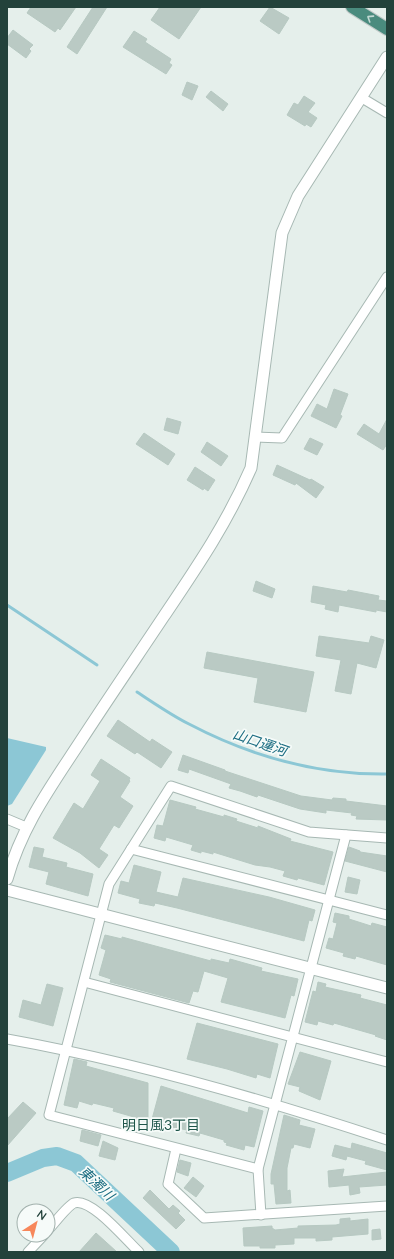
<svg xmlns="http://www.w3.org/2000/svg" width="394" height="1259" viewBox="0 0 394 1259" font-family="Lato,'Noto Sans JP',sans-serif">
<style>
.water{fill:#8cc7d5}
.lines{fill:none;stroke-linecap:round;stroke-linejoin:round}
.stream{stroke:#8cc7d5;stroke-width:3}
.river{stroke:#8cc7d5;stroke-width:18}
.building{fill:#bacac4;stroke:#b7c9c2}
.minor-casing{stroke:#a7b8b3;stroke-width:11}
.tertiary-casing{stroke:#a7b8b3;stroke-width:13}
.trunk-casing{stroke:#c1cac8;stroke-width:14}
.minor{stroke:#fff;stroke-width:9}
.tertiary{stroke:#fff;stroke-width:11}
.trunk{stroke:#4a8b7e;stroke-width:12}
.oneway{stroke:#c2d9d4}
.labels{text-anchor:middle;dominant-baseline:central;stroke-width:3.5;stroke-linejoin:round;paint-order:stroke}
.water-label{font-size:14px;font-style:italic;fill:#1a6c81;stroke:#f6fbf9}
.neighbourhood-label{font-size:14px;fill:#1e564a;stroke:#f6fbf9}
</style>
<rect width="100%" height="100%" fill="#e5efeb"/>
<!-- water -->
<path class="water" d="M7,738L46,747V750L12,804L7,806Z"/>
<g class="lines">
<!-- stream -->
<g class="stream">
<path d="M7,605L97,665"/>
<path d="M137,692C154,703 171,715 189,724C250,756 318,775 387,774"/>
</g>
<!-- river -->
<path class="river" d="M7,1173L43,1158L57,1156L76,1163L171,1252"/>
</g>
<!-- building -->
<g class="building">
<path d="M31,7H76L60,30L58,28L55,32L27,13Z"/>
<path d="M93,7H107L77,54L67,47Z"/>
<path d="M160,7H201L179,39L151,20Z"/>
<path d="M270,7L289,18L279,34L260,21Z"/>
<path d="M13,30L33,45L29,49L31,51L26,58L7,44V38Z"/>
<path d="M134,31L147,39L145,42L171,59L169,63L172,65L166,74L123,47Z"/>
<path d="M187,82L198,86L192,100L182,95Z"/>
<path d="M211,91L228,104L223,111L206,97Z"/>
<path d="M304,96L315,103L308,112L317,118L311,127L306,124L305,126L287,115L294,103L298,105Z"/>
<path d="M334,389L348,394L340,415L342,416L336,428L311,416L317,404L327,409Z"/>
<path d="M167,418L181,422L178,434L164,430Z"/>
<path d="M387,419V444L383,450L357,434L364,424L379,434Z"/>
<path d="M144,433L175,454L168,465L136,444Z"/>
<path d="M310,438L323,444L317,455L304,449Z"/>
<path d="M207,442L228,456L221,466L201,452Z"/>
<path d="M277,465L310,480L311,479L324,487L316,498L296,483L295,485L273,475Z"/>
<path d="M195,467L215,480L208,491L204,488L203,490L187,480Z"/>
<path d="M256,581L275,589L272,598L253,591Z"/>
<path d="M313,586L347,592L348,590L379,596L378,600L387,601V612L376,610V612L339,605L338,612L325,609L326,605L311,602Z"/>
<path d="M319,636L369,643L371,636L384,640L376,668L357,663L351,694L335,691L341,660L316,656Z"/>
<path d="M207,652L314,672L306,712L254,702L258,678L204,668Z"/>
<path d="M118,720L150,742L152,739L172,752L161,768L137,752L135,754L107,736Z"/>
<path d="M183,755L225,770V771L301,796L332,800L333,798L346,799V801L387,806V820L356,819L357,816L351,815L352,813L326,810V813L300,809L258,795L257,797L240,791L229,788L231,784L189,769L188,773L178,770Z"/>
<path d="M101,759L130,778L129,780L130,781L120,797L133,806L119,828L114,825L99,849L108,855L99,868L80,853L53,838L74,803L83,809L100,781L91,775Z"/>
<path d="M170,800L196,807L195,809L224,817V815L237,819L236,821L258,828V826L291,839L290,841L333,852L324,885L298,878L297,880L283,876L285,871L270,867L255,865L213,852V854L201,851V853L191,850L193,845L166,837L165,841L154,838L157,825L163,826Z"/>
<path d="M34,847L44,849L42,857L67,863L66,867L93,874L88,896L46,884L49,872L29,867Z"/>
<path d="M349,847L360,851V852L387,856V872L345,861Z"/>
<path d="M134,865L161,872L156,892L178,897L183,878L269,897L315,910L312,921L309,920L304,941L177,908L155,903L154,906L139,903L140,899L118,893L121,881L129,883Z"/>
<path d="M348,877L360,880L357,894L345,892Z"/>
<path d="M335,913L349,916V919L371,926L372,923L387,927V965L356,956L355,959L343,956L344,953L326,948L329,938L333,939L337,923L333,922Z"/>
<path d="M105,935L122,939V937L211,961V959L229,963L230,959L262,968L261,971L298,979L294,996L291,995L285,1018L221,1002L228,978L204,971L198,992L193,991L189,1003L110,982L111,979L99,975L106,950L101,948Z"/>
<path d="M318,982L326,984L325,987L361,995L360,998L387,1005V1040L375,1036L376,1035L334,1023L333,1025L318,1021L317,1025L305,1022L313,991L316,992Z"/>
<path d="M47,984L63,988L53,1026L19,1017L23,1000L41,1005Z"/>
<path d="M197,1023L278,1044L270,1078L257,1074L256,1078L227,1069L187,1059Z"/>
<path d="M300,1052L331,1061L320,1100L299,1091L300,1087L288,1084Z"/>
<path d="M74,1059L87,1062L86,1066L148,1083V1122L134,1120V1117L113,1111L114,1108L93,1103L92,1105L79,1101L77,1108L64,1105Z"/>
<path d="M161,1086L248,1113L249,1107L263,1111L254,1147L245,1145L244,1150L226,1145L227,1143L224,1142V1140L200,1133L199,1136L186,1133L187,1130L151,1123Z"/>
<path d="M23,1102L36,1113L7,1146V1119Z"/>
<path d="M284,1115L300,1120L299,1125L315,1129L310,1148L294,1144L293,1148H291L287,1168V1191L290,1190L291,1203L276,1204L274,1184H271V1174Z"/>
<path d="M82,1130L101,1135L98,1146L80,1141Z"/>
<path d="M103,1141L118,1148L115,1160L99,1156Z"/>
<path d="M352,1143L387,1153V1170L365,1164L366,1161L347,1156L346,1160L332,1156L335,1145L351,1149Z"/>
<path d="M180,1160L191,1163L188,1176L177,1172Z"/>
<path d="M344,1169L342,1177L387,1172V1185L359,1187L360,1193L350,1195L349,1185L329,1187L328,1171Z"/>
<path d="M193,1177L204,1186L196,1197L184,1188Z"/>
<path d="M150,1190L169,1209L173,1205L180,1211L178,1213L185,1220L176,1229L143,1198Z"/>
<path d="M350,1218V1221L368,1219V1234L332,1237V1240L316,1241V1238H294V1244L275,1245V1248H260V1246H244L243,1228L272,1226V1228L275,1230L298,1228V1226L336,1225L340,1224V1219Z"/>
<path d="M380,1229L381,1239L372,1240V1230Z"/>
<path d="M96,1233L117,1252H79Z"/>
</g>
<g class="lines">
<!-- minor casing -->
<g class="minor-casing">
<g id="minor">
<path d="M362,98L387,113"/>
<path d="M255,437L282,438L387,277"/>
<path d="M7,819L26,827"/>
<path d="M131,849L387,915"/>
<path d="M84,982L387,1062"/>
<path d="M7,1039C136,1062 263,1099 387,1140"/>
<path d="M176,1149L168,1184L204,1218L387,1206"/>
<path d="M258,1169L49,1115L109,884L171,786L309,832L387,838"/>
<path d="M261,1215L258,1169L346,835"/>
<path d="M48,1230C54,1224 67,1206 74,1203C91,1197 126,1240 139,1252"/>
<path d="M28,1252L44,1235"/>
</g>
</g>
<!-- tertiary casing -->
<g class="tertiary-casing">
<g id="tertiary">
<path d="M7,879C22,826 50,788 80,742C108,699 136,658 164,616C197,567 227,523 251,468L282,233L298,196L387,57"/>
<path d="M7,890L387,988"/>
</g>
</g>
<!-- trunk casing -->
<g class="trunk-casing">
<path id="trunk" d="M352,7L387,29"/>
</g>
<!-- minor -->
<use href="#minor" class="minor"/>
<!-- tertiary -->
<use href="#tertiary" class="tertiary"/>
<!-- trunk -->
<use href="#trunk" class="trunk"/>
</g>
<!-- one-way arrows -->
<defs><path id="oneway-chevron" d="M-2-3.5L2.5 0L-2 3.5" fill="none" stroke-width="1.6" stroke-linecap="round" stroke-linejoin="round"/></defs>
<use class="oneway" href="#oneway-chevron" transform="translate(370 18) rotate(-147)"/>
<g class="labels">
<!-- water labels -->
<g class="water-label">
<text transform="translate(260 742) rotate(19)">山口運河</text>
<text transform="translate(97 1183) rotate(43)">東濁川</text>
</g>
<!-- neighbourhood labels -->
<g class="neighbourhood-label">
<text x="161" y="1124">明日風3丁目</text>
</g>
</g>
<!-- border -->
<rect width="394" height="1259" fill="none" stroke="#23423b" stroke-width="16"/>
<!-- north arrow -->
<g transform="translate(36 1223) rotate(36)"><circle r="19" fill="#f6fbf9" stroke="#a2b1ad"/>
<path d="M0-3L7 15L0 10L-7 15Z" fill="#f7875b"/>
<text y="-6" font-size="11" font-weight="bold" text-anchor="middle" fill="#23423b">N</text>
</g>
</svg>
